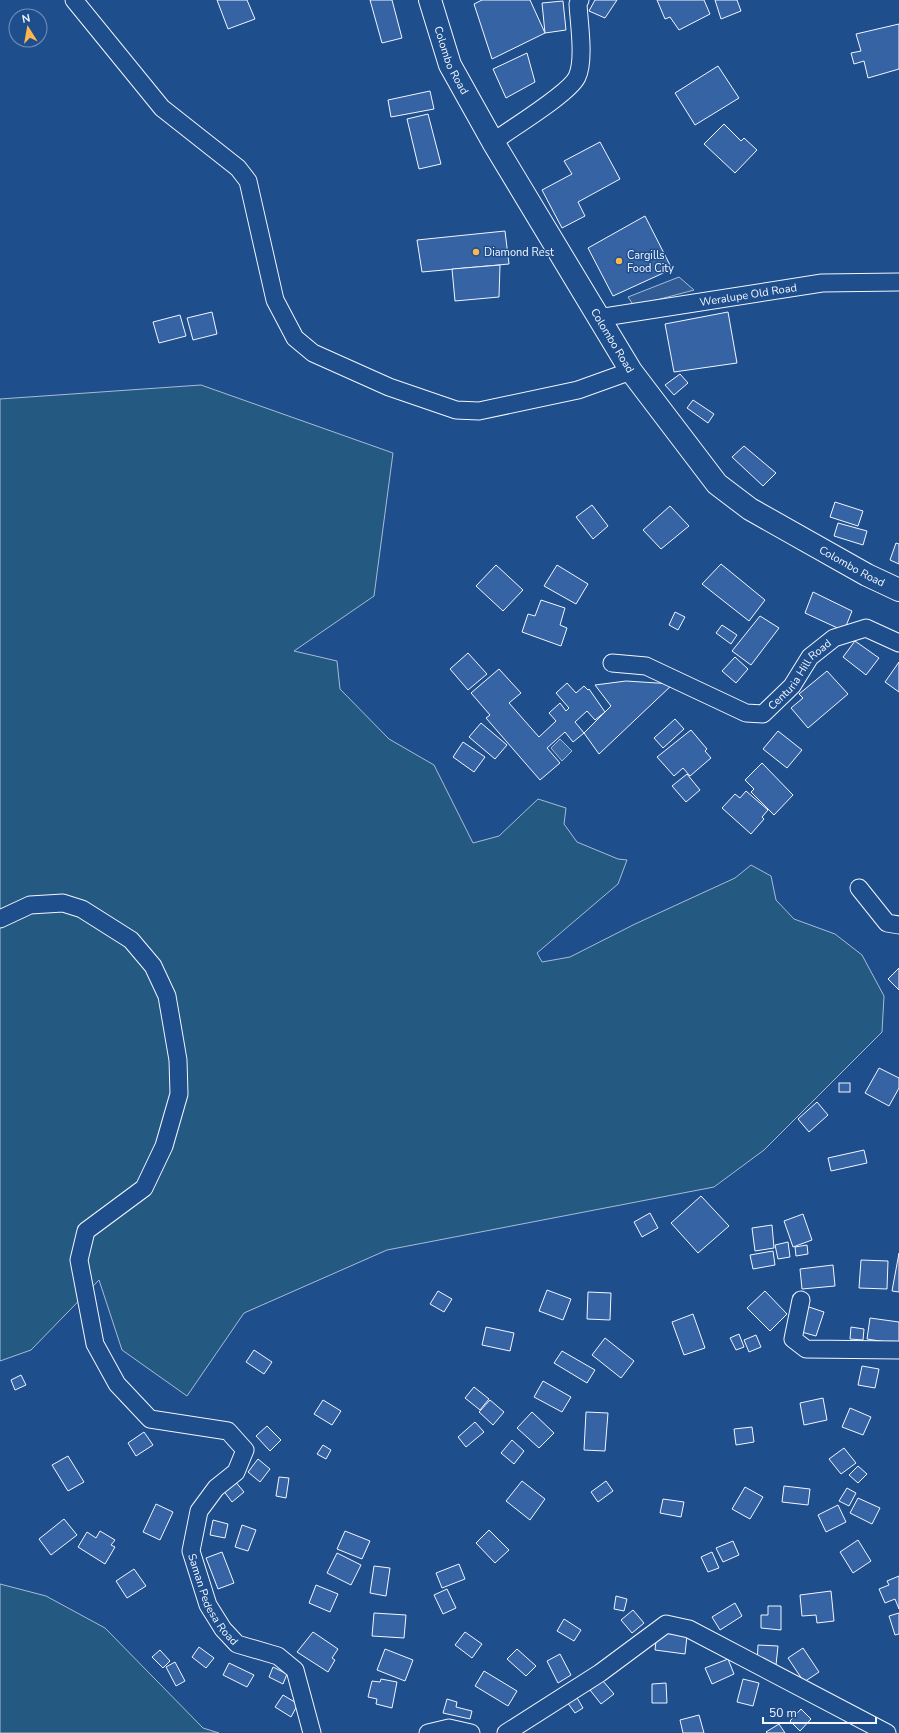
<svg xmlns="http://www.w3.org/2000/svg" width="899" height="1733" viewBox="0 0 899 1733" font-family="'Nunito Sans',sans-serif">
<style>
.green{fill:#245a82;stroke:#a8bbd7}
.parking{fill:#305b95;stroke:#a8bbd7}
.water{fill:#3b69a3;stroke:#a8bbd7}
.building{fill:#3563a3;stroke:#f2f6ff}
.lines{fill:none;stroke-linecap:round;stroke-linejoin:round}
.minor-casing{stroke:#f2f6ff;stroke-width:19}
.highway-casing{stroke:#f2f6ff;stroke-width:24}
.minor{stroke:#1f4e8c;stroke-width:17}
.highway{stroke:#1f4e8c;stroke-width:22}
.poi-dot{fill:#ffb74d;stroke:#1f4e8c;stroke-width:1.5}
.labels{text-anchor:middle;dominant-baseline:central;stroke-width:3;stroke-linejoin:round;paint-order:stroke}
.street-label{font-size:11px;fill:#f2f6ff;stroke:#1f4e8c}
.poi-label{font-size:11px;fill:#f2f6ff;stroke:#1f4e8c;text-anchor:start}
</style>
<rect width="100%" height="100%" fill="#1f4e8c"/>
<!-- green -->
<g class="green">
<path d="M201,385L393,453L374,596L294,651L337,661L340,689L389,739L434,765L473,843L499,836L538,799L566,808L564,824L577,842L618,859L627,860L618,884L537,953L542,962L570,957L635,924L735,878L751,865L771,876L776,900L794,919L835,934L862,955L884,996L882,1032L764,1150L714,1187L387,1250L244,1313L187,1396L122,1350L99,1280L31,1350L0,1361V399Z"/>
<path d="M0,1584L46,1596L105,1628L203,1728L219,1733H0Z"/>
</g>
<!-- parking -->
<path class="parking" d="M679,277L694,290L634,306L628,297Z"/>
<!-- water -->
<path class="water" d="M560,739L572,751L562,761L551,748Z"/>
<!-- building -->
<g class="building">
<path d="M217,0H247L255,19L228,29Z"/>
<path d="M370,0H392L402,38L382,43Z"/>
<path d="M482,0H530L545,33L492,59L474,4Z"/>
<path d="M595,0H617L605,18L589,11Z"/>
<path d="M657,0H704L710,14L679,30L670,17L665,19Z"/>
<path d="M715,0H737L741,11L721,19Z"/>
<path d="M563,1L566,30L545,33L542,3Z"/>
<path d="M899,24V69L868,78L864,61L854,64L851,53L861,51L856,34Z"/>
<path d="M527,53L535,82L506,98L493,69Z"/>
<path d="M718,66L739,98L695,125L675,93Z"/>
<path d="M430,91L434,109L391,117L388,100Z"/>
<path d="M428,114L441,164L419,169L407,119Z"/>
<path d="M724,124L741,141L744,138L757,150L735,173L704,144Z"/>
<path d="M600,142L620,179L578,202L585,216L562,228L542,190L572,174L564,161Z"/>
<path d="M645,216L672,269L613,296L588,248Z"/>
<path d="M505,231L509,264L422,272L417,240Z"/>
<path d="M500,265L499,297L455,301L452,269Z"/>
<path d="M212,312L217,334L193,340L187,318Z"/>
<path d="M728,312L737,363L674,372L665,324Z"/>
<path d="M180,315L186,336L159,343L153,322Z"/>
<path d="M680,374L688,383L674,395L665,385Z"/>
<path d="M693,400L714,414L708,423L687,408Z"/>
<path d="M744,446L776,473L763,486L732,457Z"/>
<path d="M835,502L863,511L858,526L830,517Z"/>
<path d="M592,505L608,526L593,539L576,517Z"/>
<path d="M670,506L689,526L661,549L643,530Z"/>
<path d="M838,523L867,531L863,545L834,536Z"/>
<path d="M896,543L899,544V564L890,560Z"/>
<path d="M721,564L765,600L749,621L702,584Z"/>
<path d="M496,565L523,590L503,611L476,586Z"/>
<path d="M557,565L588,584L576,604L544,586Z"/>
<path d="M813,592L852,611L844,631L805,613Z"/>
<path d="M541,600L565,608L560,625L567,628L561,646L522,632L528,614L535,616Z"/>
<path d="M675,612L685,617L678,630L669,625Z"/>
<path d="M760,616L779,628L751,665L732,651Z"/>
<path d="M722,625L737,635L731,644L716,633Z"/>
<path d="M855,641L879,658L866,675L843,657Z"/>
<path d="M468,653L487,674L468,690L450,669Z"/>
<path d="M735,657L748,669L736,683L722,671Z"/>
<path d="M899,662V692L885,682Z"/>
<path d="M499,669L521,693L509,703L539,737L556,721L549,713L560,703L566,711L569,708L556,693L567,683L576,693L584,686L588,690L589,689L605,712L595,720L587,711L575,722L584,733L573,742L565,732L547,748L560,763L540,780L486,718L490,715L471,693Z"/>
<path d="M827,671L848,694L808,728L791,708L803,698L799,694Z"/>
<path d="M626,681L673,684L599,754L584,733L611,706L595,685Z"/>
<path d="M675,719L684,729L663,748L654,738Z"/>
<path d="M481,723L507,745L495,759L469,737Z"/>
<path d="M691,730L707,749L705,751L711,758L690,776L683,768L674,776L657,757Z"/>
<path d="M778,731L802,750L787,768L763,749Z"/>
<path d="M463,742L485,757L474,772L453,757Z"/>
<path d="M762,763L793,795L774,815L751,792L754,789L745,780Z"/>
<path d="M687,774L700,790L686,802L672,786Z"/>
<path d="M746,791L768,810L762,817L764,819L751,834L722,808L735,794L740,798Z"/>
<path d="M899,968V990L888,979Z"/>
<path d="M879,1068L899,1078V1088L889,1106L865,1093Z"/>
<rect x="839" y="1083" width="11" height="9"/>
<path d="M817,1102L828,1115L809,1132L798,1119Z"/>
<path d="M864,1150L867,1163L831,1171L828,1158Z"/>
<path d="M701,1196L729,1226L698,1253L671,1223Z"/>
<path d="M650,1213L658,1228L642,1237L634,1222Z"/>
<path d="M803,1214L812,1240L793,1247L784,1221Z"/>
<path d="M772,1225L774,1248L755,1251L752,1228Z"/>
<path d="M788,1242L790,1257L778,1259L775,1245Z"/>
<path d="M807,1245L808,1254L796,1256L795,1247Z"/>
<path d="M773,1251L775,1265L753,1269L750,1255Z"/>
<path d="M899,1253V1292L892,1291Z"/>
<path d="M861,1260L888,1261L887,1289L859,1288Z"/>
<path d="M833,1265L835,1286L802,1289L800,1269Z"/>
<path d="M547,1290L571,1299L563,1320L539,1311Z"/>
<path d="M438,1291L452,1299L444,1312L430,1304Z"/>
<path d="M765,1291L787,1314L770,1331L747,1308Z"/>
<path d="M588,1292L611,1293L610,1320L587,1319Z"/>
<path d="M806,1306L824,1312L816,1336L798,1331Z"/>
<path d="M693,1314L705,1348L684,1355L672,1322Z"/>
<path d="M870,1318L899,1322V1344L867,1339Z"/>
<path d="M486,1327L514,1333L510,1351L482,1345Z"/>
<path d="M851,1327L864,1329L863,1340L850,1339Z"/>
<path d="M739,1334L744,1347L736,1350L730,1338Z"/>
<path d="M756,1335L761,1347L749,1352L744,1340Z"/>
<path d="M605,1338L634,1361L621,1378L592,1355Z"/>
<path d="M254,1350L272,1362L264,1374L246,1362Z"/>
<path d="M562,1351L595,1370L587,1383L554,1363Z"/>
<path d="M862,1366L879,1369L875,1388L858,1385Z"/>
<path d="M21,1375L26,1385L15,1390L11,1380Z"/>
<path d="M543,1381L571,1397L562,1412L534,1397Z"/>
<path d="M474,1387L489,1399L480,1410L465,1398Z"/>
<path d="M823,1398L827,1420L804,1425L800,1403Z"/>
<path d="M323,1400L341,1411L332,1425L314,1414Z"/>
<path d="M490,1400L504,1412L493,1425L479,1412Z"/>
<path d="M850,1408L871,1417L863,1435L842,1427Z"/>
<path d="M532,1412L554,1433L539,1448L517,1428Z"/>
<path d="M586,1412L608,1413L605,1451L584,1450Z"/>
<path d="M475,1422L484,1432L466,1447L458,1437Z"/>
<path d="M267,1426L281,1440L270,1451L256,1436Z"/>
<path d="M752,1427L754,1442L736,1445L734,1429Z"/>
<path d="M144,1432L153,1445L136,1456L128,1443Z"/>
<path d="M512,1440L524,1451L514,1464L501,1453Z"/>
<path d="M323,1445L331,1450L326,1459L317,1454Z"/>
<path d="M844,1448L856,1463L841,1474L829,1459Z"/>
<path d="M68,1456L84,1482L68,1491L52,1465Z"/>
<path d="M258,1459L270,1469L260,1482L248,1472Z"/>
<path d="M858,1466L867,1474L858,1483L849,1475Z"/>
<path d="M279,1477L289,1478L286,1498L276,1496Z"/>
<path d="M234,1480L244,1492L232,1502L223,1490Z"/>
<path d="M522,1481L545,1499L530,1520L506,1501Z"/>
<path d="M606,1481L613,1491L598,1502L591,1492Z"/>
<path d="M784,1486L810,1489L808,1505L782,1502Z"/>
<path d="M745,1487L763,1497L750,1519L732,1509Z"/>
<path d="M847,1488L856,1493L849,1506L839,1501Z"/>
<path d="M858,1498L880,1508L872,1524L850,1513Z"/>
<path d="M663,1499L684,1502L681,1517L660,1513Z"/>
<path d="M156,1504L173,1512L160,1540L143,1532Z"/>
<path d="M838,1505L846,1522L826,1532L818,1515Z"/>
<path d="M64,1519L77,1535L51,1555L39,1539Z"/>
<path d="M213,1520L228,1524L225,1538L210,1535Z"/>
<path d="M242,1525L256,1530L248,1551L235,1547Z"/>
<path d="M489,1530L509,1550L495,1563L476,1543Z"/>
<path d="M100,1531L115,1540L111,1545L115,1547L105,1564L78,1547L87,1532L96,1538Z"/>
<path d="M345,1531L370,1541L362,1559L337,1549Z"/>
<path d="M858,1540L871,1561L853,1573L840,1552Z"/>
<path d="M733,1541L739,1555L723,1562L716,1548Z"/>
<path d="M222,1552L234,1583L218,1589L206,1558Z"/>
<path d="M712,1552L719,1568L708,1572L701,1557Z"/>
<path d="M337,1553L361,1565L351,1585L327,1573Z"/>
<path d="M459,1564L465,1579L442,1588L436,1573Z"/>
<path d="M374,1566L390,1568L386,1596L370,1593Z"/>
<path d="M134,1569L146,1586L127,1598L116,1581Z"/>
<path d="M899,1576V1609L895,1599L885,1603L879,1589L889,1585L887,1581Z"/>
<path d="M316,1585L338,1594L330,1612L309,1603Z"/>
<path d="M447,1589L456,1608L443,1614L434,1595Z"/>
<path d="M831,1591L834,1621L817,1623L816,1615L802,1616L800,1595Z"/>
<path d="M616,1596L627,1599L624,1611L614,1609Z"/>
<path d="M735,1603L742,1616L720,1630L712,1617Z"/>
<path d="M768,1606H781V1630L761,1628V1615H768Z"/>
<path d="M633,1610L644,1623L632,1633L621,1620Z"/>
<path d="M374,1613L406,1615L404,1638L372,1636Z"/>
<path d="M899,1613V1634L895,1635L889,1616Z"/>
<path d="M564,1619L581,1630L574,1641L557,1631Z"/>
<path d="M313,1632L338,1649L332,1658L335,1660L328,1672L297,1652Z"/>
<path d="M465,1632L482,1644L472,1658L455,1645Z"/>
<path d="M657,1632L687,1636L685,1654L655,1650Z"/>
<path d="M758,1645L778,1646L776,1665L757,1664Z"/>
<path d="M199,1647L214,1658L206,1668L192,1657Z"/>
<path d="M803,1648L819,1672L804,1682L788,1658Z"/>
<path d="M385,1649L413,1660L405,1681L377,1670Z"/>
<path d="M517,1649L536,1666L526,1676L507,1659Z"/>
<path d="M160,1650L170,1661L163,1668L152,1657Z"/>
<path d="M560,1654L571,1675L558,1683L547,1661Z"/>
<path d="M728,1659L734,1674L712,1684L705,1668Z"/>
<path d="M175,1662L185,1681L176,1686L166,1667Z"/>
<path d="M229,1663L254,1675L247,1687L223,1675Z"/>
<path d="M273,1667L287,1674L283,1684L269,1677Z"/>
<path d="M484,1671L517,1691L508,1706L475,1686Z"/>
<path d="M381,1679L397,1682L392,1708L376,1704L377,1699L368,1697L372,1681L380,1682Z"/>
<path d="M743,1679L759,1683L753,1706L737,1702Z"/>
<path d="M603,1681L614,1694L601,1704L590,1690Z"/>
<path d="M666,1683L667,1703H652V1684Z"/>
<path d="M283,1695L298,1704L291,1717L275,1707Z"/>
<path d="M576,1696L583,1708L575,1713L567,1702Z"/>
<path d="M447,1699L457,1702L456,1707L472,1711L470,1719L443,1713Z"/>
<path d="M801,1709L811,1719L800,1731L790,1721Z"/>
<path d="M699,1715L704,1733H683L680,1720Z"/>
<path d="M779,1724L785,1733H767L766,1732Z"/>
</g>
<g class="lines">
<!-- minor casing -->
<g class="minor-casing">
<g id="minor">
<path d="M74,0L162,108L238,168L248,181L275,300L295,338L313,353L389,387L456,410L479,411L578,390L631,371"/>
<path d="M493,142C510,129 569,94 577,77C585,60 579,23 578,4L580,0"/>
<path id="s1" d="M598,318L822,283L899,282"/>
<path id="s2" d="M612,663L646,666L746,713L763,714L792,686L810,657L834,638L866,628L899,643"/>
<path d="M859,888L887,923L899,925"/>
<path id="s3" d="M0,919L30,905L63,903L82,909L131,940L153,966L167,996L178,1060L179,1094L164,1146L144,1188L86,1231L79,1260L95,1344L117,1384L150,1419L228,1431L245,1450L236,1472L216,1488L199,1511L191,1551L208,1605L223,1629L237,1644L278,1656L295,1670L312,1733"/>
<path d="M801,1300L793,1339L806,1349L899,1350"/>
<path d="M428,1733L449,1728L471,1733"/>
<path d="M506,1733L600,1673L666,1624L689,1629L887,1733"/>
</g>
</g>
<!-- highway casing -->
<g class="highway-casing">
<g id="highway">
<path id="s4" d="M430,0L450,65L493,142L631,371L717,484L750,509L867,575L899,590"/>
</g>
</g>
<!-- minor -->
<use href="#minor" class="minor"/>
<!-- highway -->
<use href="#highway" class="highway"/>
</g>
<!-- markers -->
<g class="poi-dot">
<circle cx="476" cy="252" r="4"/>
<circle cx="619" cy="261" r="4"/>
</g>
<g class="labels">
<!-- street labels -->
<g class="street-label">
<text stroke="none"><textPath href="#s4" startOffset="64">Colombo Road</textPath></text>
<text stroke="none"><textPath href="#s1" startOffset="152">Weralupe Old Road</textPath></text>
<text stroke="none"><textPath href="#s4" startOffset="388">Colombo Road</textPath></text>
<text stroke="none"><textPath href="#s4" startOffset="724">Colombo Road</textPath></text>
<text stroke="none"><textPath href="#s2" startOffset="216">Centuria Hill Road</textPath></text>
<text stroke="none"><textPath href="#s3" startOffset="969">Saman Pedesa Road</textPath></text>
</g>
<!-- poi labels -->
<g class="poi-label">
<text x="484" y="252">Diamond Rest</text>
<text x="627" y="255">Cargills<tspan x="627" dy="13">Food City</tspan></text>
</g>
</g>
<!-- north arrow -->
<g transform="translate(28 28) rotate(349)"><circle r="19" fill="#1f4e8c" stroke="#7391ba"/>
<path d="M0-3L7 15L0 10L-7 15Z" fill="#ffb74d"/>
<text y="-6" font-size="11" font-weight="bold" text-anchor="middle" fill="#f2f6ff">N</text>
</g>
<!-- scale -->
<path d="M763 1717v6h113v-6" fill="none" stroke="#f2f6ff" stroke-width="2"/>
<text x="769" y="1717" font-size="12" fill="#f2f6ff" stroke="#1f4e8c" stroke-width="3" paint-order="stroke">50 m</text>
</svg>
